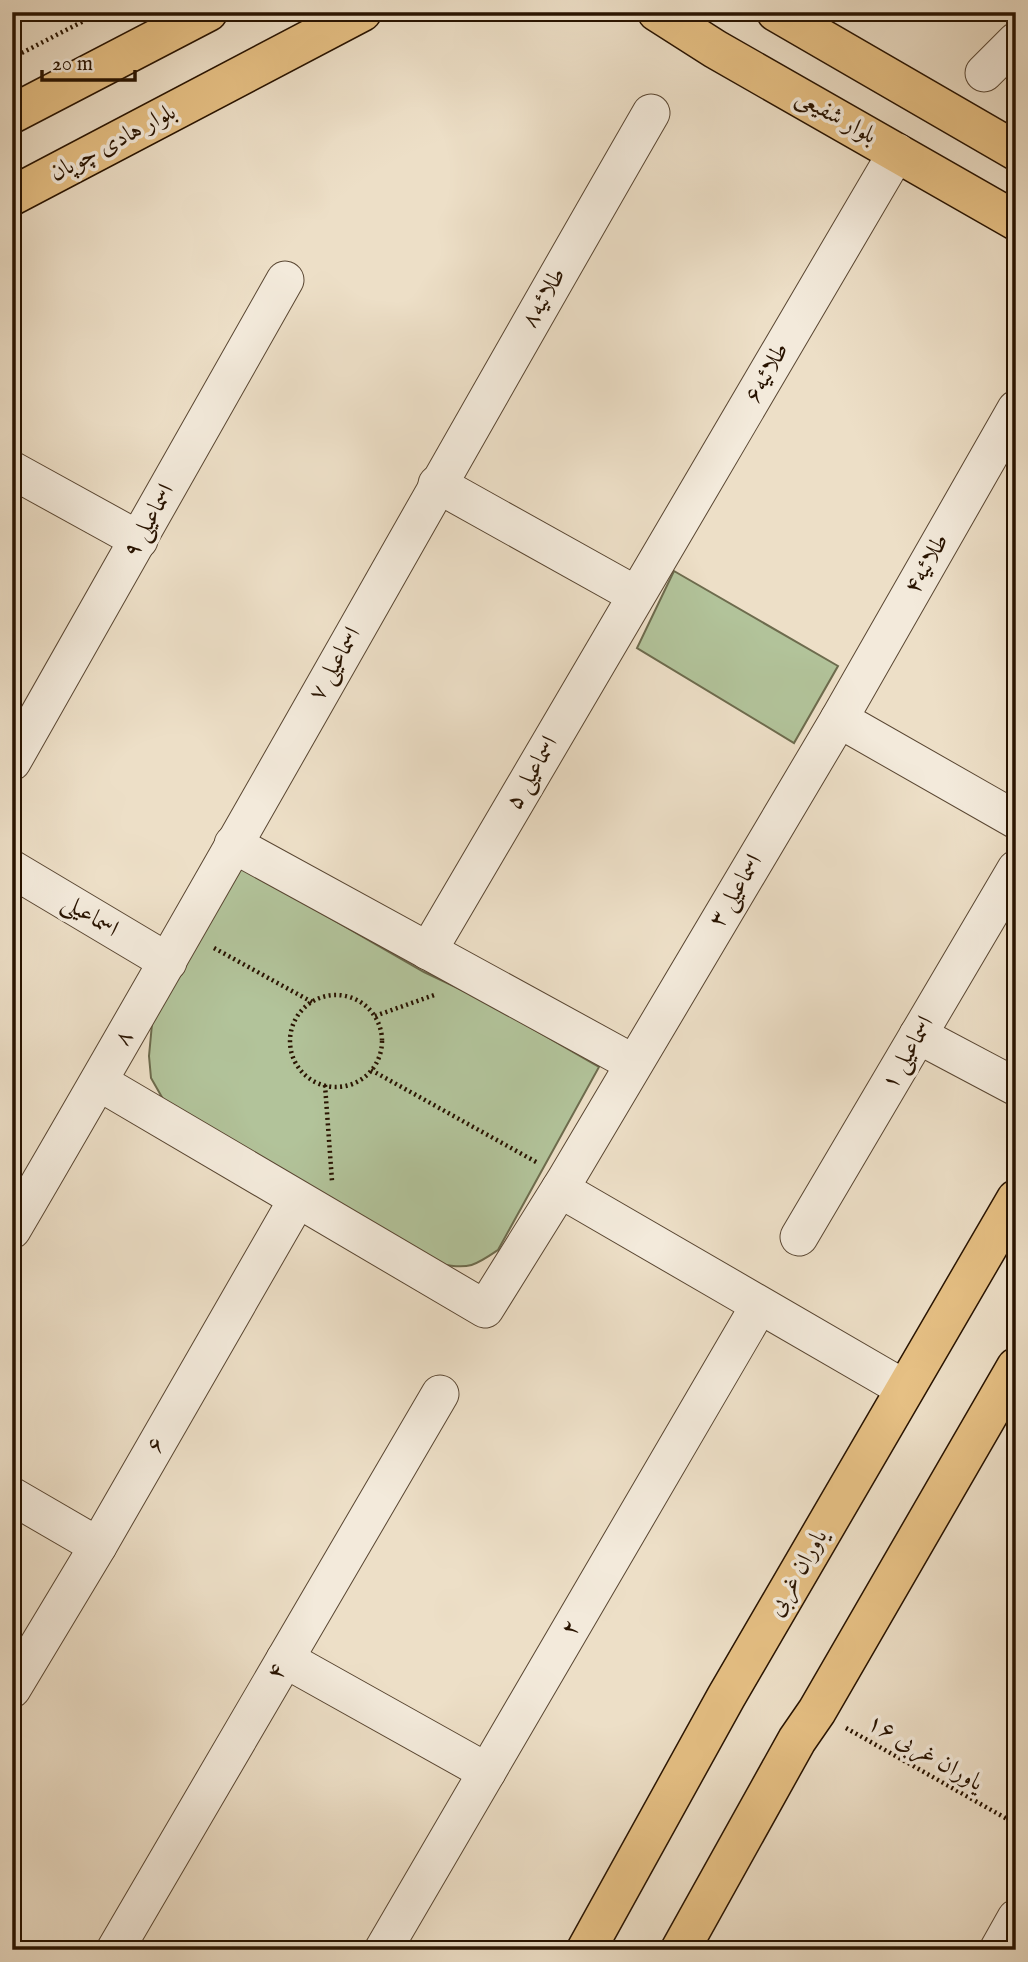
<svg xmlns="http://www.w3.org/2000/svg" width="1028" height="1962" viewBox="0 0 1028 1962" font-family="'IM FELL English',Amiri,serif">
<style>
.green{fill:#b2c39a;stroke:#6d6b4d;stroke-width:2}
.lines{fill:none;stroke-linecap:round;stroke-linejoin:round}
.minor-casing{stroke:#594632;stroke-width:39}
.major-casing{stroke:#281300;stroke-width:41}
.path{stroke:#281300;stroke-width:4.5;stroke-dasharray:2 3.5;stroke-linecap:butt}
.minor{stroke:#f3eadb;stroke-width:37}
.major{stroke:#e6c084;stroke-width:38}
.labels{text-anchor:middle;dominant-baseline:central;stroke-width:7;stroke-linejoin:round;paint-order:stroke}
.street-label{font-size:24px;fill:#281300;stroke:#f3eadb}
</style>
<rect width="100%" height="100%" fill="#eddfc7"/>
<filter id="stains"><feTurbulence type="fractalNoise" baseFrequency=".00286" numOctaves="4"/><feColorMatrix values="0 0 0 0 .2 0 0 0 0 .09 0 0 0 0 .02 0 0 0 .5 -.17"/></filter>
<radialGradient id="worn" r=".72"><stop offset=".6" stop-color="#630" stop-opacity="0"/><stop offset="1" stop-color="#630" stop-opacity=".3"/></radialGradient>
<!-- green -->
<g class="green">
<path d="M674,571L838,666L794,743L637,648Z"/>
<path d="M238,865L424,972L481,999L599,1067L498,1250C476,1265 469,1270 441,1264L163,1099L151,1078L149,1056L152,1024Z"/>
</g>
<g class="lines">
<!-- minor casing -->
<g class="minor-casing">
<g id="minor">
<path d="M984,73L1016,41"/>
<path d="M12,470L139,540"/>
<path d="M437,484L636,595"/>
<path d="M839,719L1016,820"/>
<path d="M12,762L285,280"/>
<path d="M233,844L633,1063"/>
<path d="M12,869L168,962"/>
<path d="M428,951L897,152"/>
<path d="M918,1035L1016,1087"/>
<path d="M99,1082L485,1309L566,1179L839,719L1016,409"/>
<path d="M560,1189L905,1389"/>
<path d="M12,1230C229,859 437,484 651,113"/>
<path d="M799,1237L1016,869"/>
<path d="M12,1496L98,1546"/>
<path d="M285,1659L487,1772"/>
<path d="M12,1689L98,1546L297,1200"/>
<path d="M115,1950L440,1394"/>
<path d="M383,1950L759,1306"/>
<path d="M998,1950L1016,1918"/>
</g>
</g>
<!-- major casing -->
<g class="major-casing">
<g id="major">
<path d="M657,12L715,49L1016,221"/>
<path d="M776,12L1016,151"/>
<path d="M12,114L208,12"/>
<path d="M12,196L362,12"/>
<path d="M586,1950L726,1697L1016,1199"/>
<path d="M680,1950L797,1740L817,1711L1016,1367"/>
</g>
</g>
<!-- path -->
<g class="path">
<path d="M12,58L101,12"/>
<path d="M214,948L312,1002"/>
<circle cx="336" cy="1041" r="46"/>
<path d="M375,1016L437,994"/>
<path d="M371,1070L538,1163"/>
<path d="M325,1085L332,1181"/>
<path d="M846,1728L1016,1824"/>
</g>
<!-- minor -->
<use href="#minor" class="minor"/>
<!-- major -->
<use href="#major" class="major"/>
</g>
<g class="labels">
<!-- street labels -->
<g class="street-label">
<text transform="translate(836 117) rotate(29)">بلوار شفیعی</text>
<text transform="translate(113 143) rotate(-28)">بلوار هادی چوپان</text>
<text transform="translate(544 298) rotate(-60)">طلائیه۸</text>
<text transform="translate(767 373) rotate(-60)">طلائیه۶</text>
<text transform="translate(149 521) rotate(-61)">اسماعیلی ۹</text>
<text transform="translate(927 564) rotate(-60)">طلائیه۴</text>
<text transform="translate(335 664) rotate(-60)">اسماعیلی ۷</text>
<text transform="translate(532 773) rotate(-60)">اسماعیلی ۵</text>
<text transform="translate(736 891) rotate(-59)">اسماعیلی ۳</text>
<text transform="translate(90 916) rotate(31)">اسماعیلی</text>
<text transform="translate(124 1038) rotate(-60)">۸</text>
<text transform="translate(908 1053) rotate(-60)">اسماعیلی ۱</text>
<text transform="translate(156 1445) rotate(-60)">۶</text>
<text transform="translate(798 1573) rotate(-60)">یاوران غربی</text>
<text transform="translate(571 1628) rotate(-60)">۲</text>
<text transform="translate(277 1672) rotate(-60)">۴</text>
<text transform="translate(925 1753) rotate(30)">۱۶ یاوران غربی</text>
</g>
</g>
<!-- margin -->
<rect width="1028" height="1962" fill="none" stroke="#eddfc7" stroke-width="42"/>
<rect x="14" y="14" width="1000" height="1934" fill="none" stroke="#281300" stroke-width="3.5"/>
<rect x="21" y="21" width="986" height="1920" fill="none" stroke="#281300" stroke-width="2"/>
<!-- scale -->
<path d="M42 70v10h93v-10" fill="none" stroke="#281300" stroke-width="3.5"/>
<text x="52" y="70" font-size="21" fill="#281300" stroke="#f3eadb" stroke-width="5" paint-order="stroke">20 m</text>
<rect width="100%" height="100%" filter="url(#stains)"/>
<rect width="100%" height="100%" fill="url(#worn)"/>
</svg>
